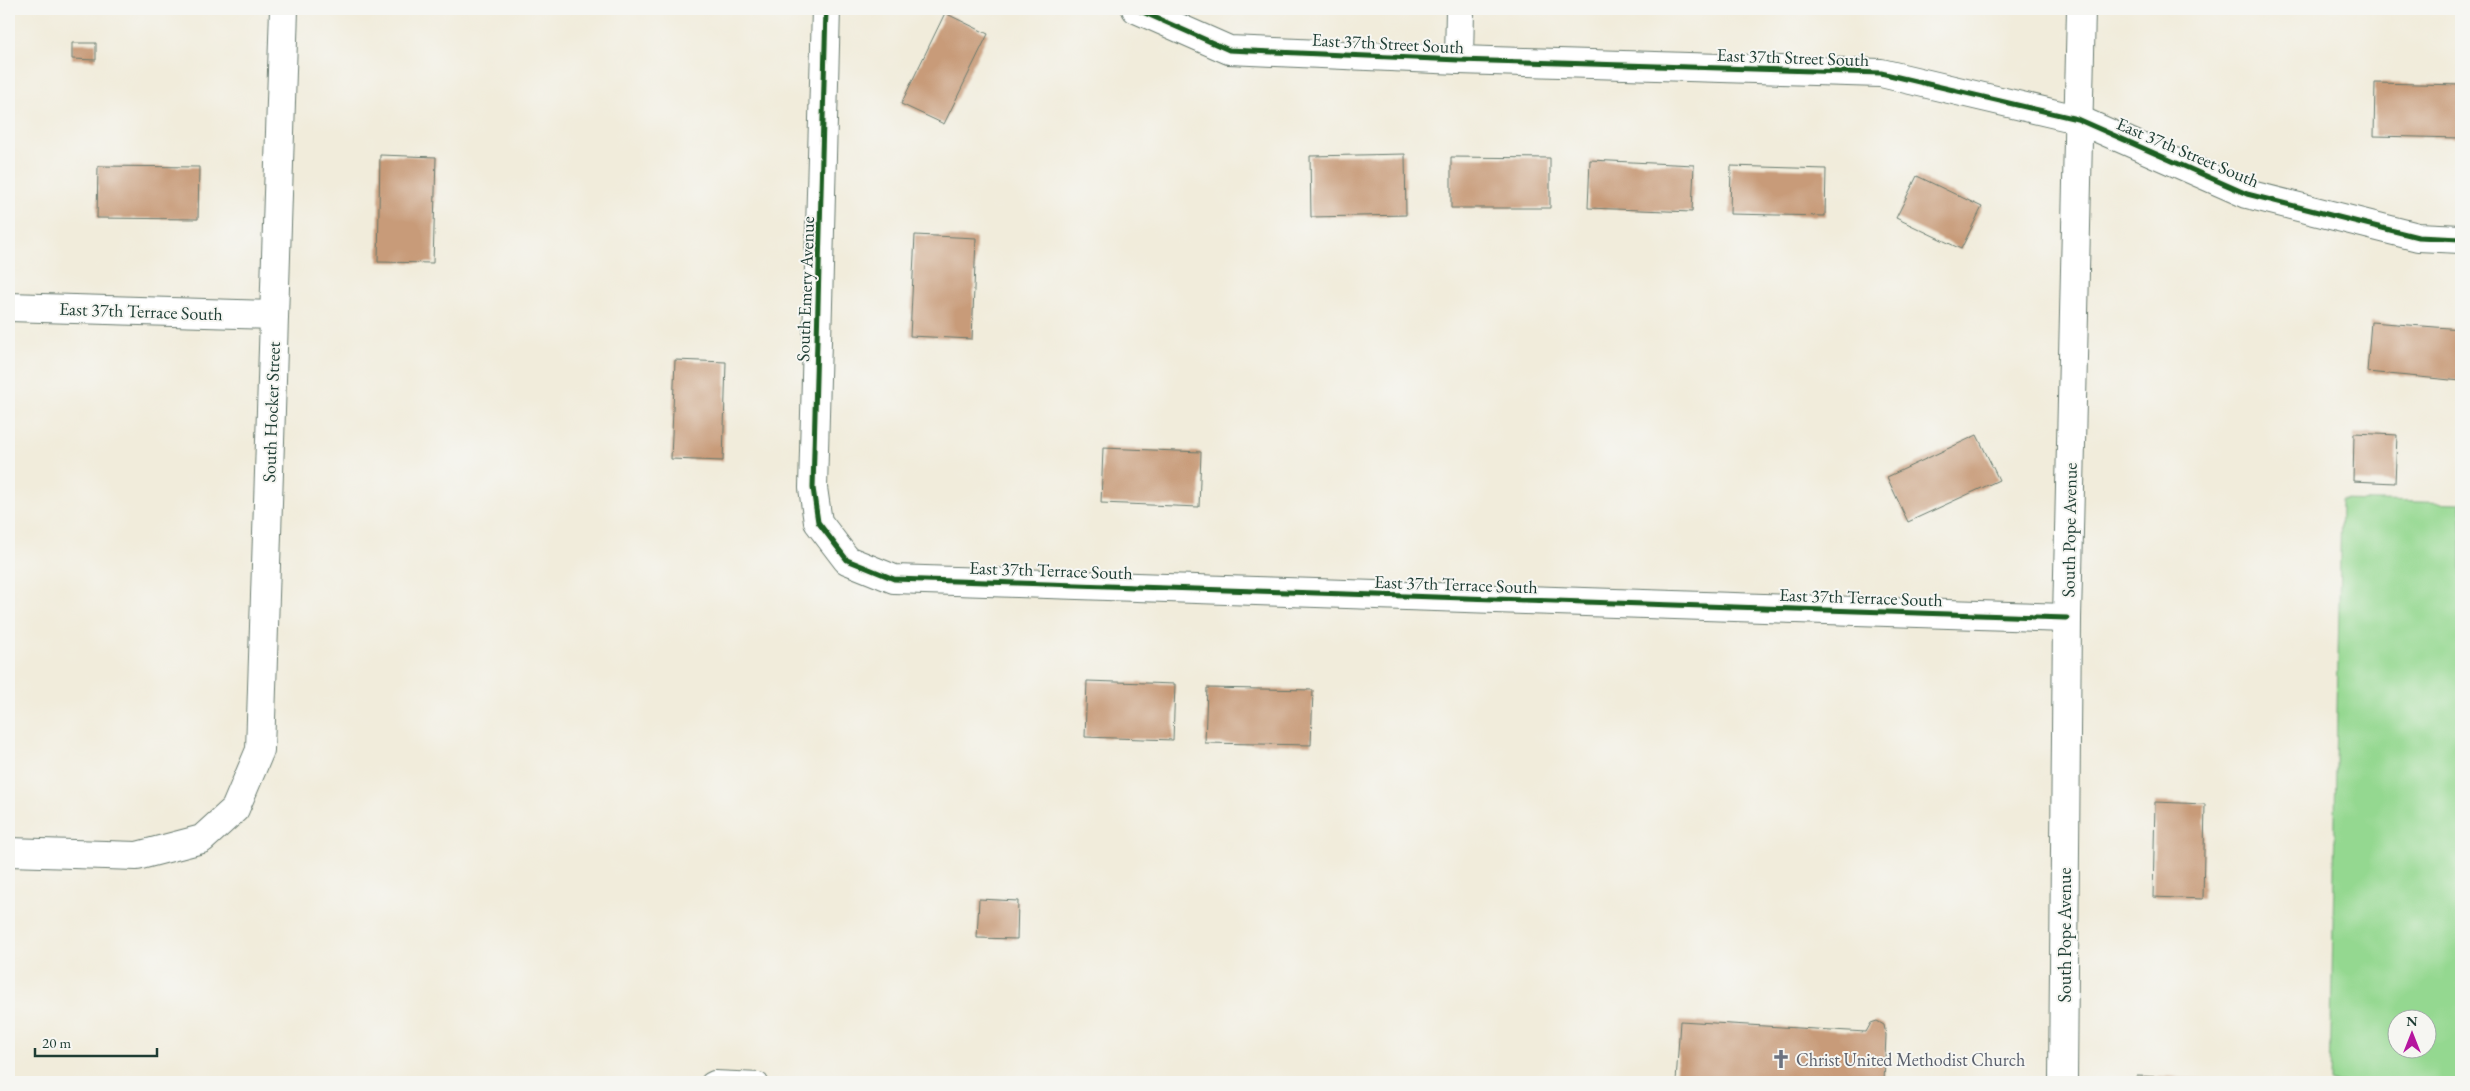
<svg xmlns="http://www.w3.org/2000/svg" width="2470" height="1091" viewBox="0 0 2470 1091" font-family="'EB Garamond',serif">
<style>
.green{fill:#94d890;stroke:#5a8a62;fill-rule:evenodd}
.building{fill:#c89b79}
.lines{fill:none;stroke-linecap:round;stroke-linejoin:round}
.lane-casing{stroke:#687a6e;stroke-width:20}
.street-casing{stroke:#687a6e;stroke-width:30}
.lane{stroke:#fff;stroke-width:18}
.street{stroke:#fff;stroke-width:28}
.cycleway-casing{stroke:#f6f6f2;stroke-width:8}
.cycleway{stroke:#1b5e20;stroke-width:5}
.labels{text-anchor:middle;dominant-baseline:central;stroke-width:4;stroke-linejoin:round;paint-order:stroke}
.street-label{font-size:18px;fill:#1f3d34;stroke:#f6f6f2}
.worship-label{font-size:18px;fill:#5b616d;stroke:#f6f6f2;text-anchor:start}
</style>
<rect width="100%" height="100%" fill="#f6f6f2"/>
<filter id="ink" filterUnits="userSpaceOnUse"><feTurbulence type="fractalNoise" baseFrequency=".02" numOctaves="2"/><feDisplacementMap in="SourceGraphic" scale="10" xChannelSelector="R" yChannelSelector="G"/><feConvolveMatrix kernelMatrix="1 2 1 2 8 2 1 2 1" color-interpolation-filters="sRGB"/></filter>
<filter id="wash" filterUnits="userSpaceOnUse"><feTurbulence type="fractalNoise" baseFrequency=".0096" numOctaves="4" result="noise"/><feDisplacementMap in="SourceGraphic" scale="20" xChannelSelector="R" yChannelSelector="G"/><feGaussianBlur stdDeviation="1.12" result="paint"/><feColorMatrix in="noise" values="0 0 0 0 0 0 0 0 0 0 0 0 0 0 0 0 0 1.4 0 .05"/><feComposite in="paint" operator="in"/></filter>
<g filter="url(#wash)">
<rect width="100%" height="100%" fill="#f1ecdb"/>
<!-- green -->
<path class="green" d="M2341,500L2461,503V1082H2330ZM2398,1018H2428V1048H2398Z"/>
<g id="blocks">
<!-- building -->
<g class="building">
<path d="M945,13L988,34L944,124L901,104Z"/>
<path d="M72,43H96V60L72,59Z"/>
<path d="M2375,83L2461,85V138L2374,136Z"/>
<path d="M1405,154L1406,215L1311,217L1310,156Z"/>
<path d="M380,155L436,157L433,263L378,262Z"/>
<path d="M1451,157L1550,158V208H1451Z"/>
<path d="M1590,160L1694,165L1692,212L1588,208Z"/>
<path d="M98,166L199,167L198,219L97,218Z"/>
<path d="M1731,166L1826,169L1825,216L1730,214Z"/>
<path d="M1917,176L1982,207L1961,249L1896,218Z"/>
<path d="M915,235L976,238L972,339L910,336Z"/>
<path d="M2371,322L2461,329V381L2367,372Z"/>
<path d="M675,360L726,362L723,461L671,459Z"/>
<path d="M2354,433L2397,435L2395,483L2353,481Z"/>
<path d="M1977,435L1999,480L1908,522L1887,477Z"/>
<path d="M1103,448L1201,452L1199,507L1101,503Z"/>
<path d="M1087,681L1175,684L1173,740L1085,737Z"/>
<path d="M1207,688L1313,690L1311,745L1205,743Z"/>
<path d="M2155,802L2205,804L2203,899L2153,897Z"/>
<path d="M979,899L1018,901L1017,939L977,938Z"/>
<path d="M1680,1021L1866,1032L1871,1023L1877,1021L1884,1025L1886,1035L1884,1082H1676Z"/>
<path d="M2137,1076L2255,1081V1082H2137Z"/>
</g>
</g>
</g>
<g filter="url(#ink)">
<use href="#blocks" fill-opacity="0" stroke="#687a6e" stroke-width="1"/>
<g class="lines">
<!-- lane casing -->
<g class="lane-casing">
<path id="lane" d="M710,1082L714,1080L759,1082"/>
</g>
<!-- street casing -->
<g class="street-casing">
<g id="street">
<path d="M826,9L813,488L818,522L847,560L894,579L2067,618"/>
<path d="M1136,9L1229,50L1459,60L1881,73L2077,119L2247,194L2418,237L2461,239"/>
<path d="M1459,60L1460,9"/>
<path d="M9,307L274,315"/>
<path d="M9,852L137,856L202,839L235,809L260,750L284,9"/>
<path d="M2063,1082L2067,618L2081,9"/>
</g>
</g>
<!-- lane -->
<use href="#lane" class="lane"/>
<!-- street -->
<use href="#street" class="street"/>
<!-- cycleway casing -->
<g class="cycleway-casing">
<g id="cycleway">
<path d="M826,9L813,488L818,522L847,560L894,579L2067,618"/>
<path d="M1136,9L1229,50L1459,60L1881,73L2077,119L2247,194L2418,237L2461,239"/>
</g>
</g>
<!-- cycleway -->
<use href="#cycleway" class="cycleway"/>
</g>
</g>
<!-- icons -->
<defs>
<g id="church-bare" transform="scale(1.5)"><path d="M-1.2-6h2.4v3.5h3.3v2.4h-3.3V6h-2.4V-.1h-3.3v-2.4h3.3Z" fill="#6b7280" stroke="#f6f6f2" stroke-width="2.5" paint-order="stroke"/></g>
</defs>
<g fill-rule="evenodd">
<use href="#church-bare" x="1781" y="1059"/>
</g>
<g class="labels">
<!-- street labels -->
<g class="street-label">
<text transform="translate(1388 43) rotate(3)">East 37th Street South</text>
<text transform="translate(1793 57) rotate(2)">East 37th Street South</text>
<text transform="translate(2188 152) rotate(23)">East 37th Street South</text>
<text transform="translate(805 289) rotate(-88)">South Emery Avenue</text>
<text transform="translate(141 311) rotate(2)">East 37th Terrace South</text>
<text transform="translate(271 412) rotate(-88)">South Hocker Street</text>
<text transform="translate(2069 530) rotate(-89)">South Pope Avenue</text>
<text transform="translate(1051 570) rotate(2)">East 37th Terrace South</text>
<text transform="translate(1456 584) rotate(2)">East 37th Terrace South</text>
<text transform="translate(1861 597) rotate(2)">East 37th Terrace South</text>
<text transform="translate(2064 935) rotate(-90)">South Pope Avenue</text>
</g>
<!-- worship labels -->
<g class="worship-label">
<text x="1796" y="1059">Christ United Methodist Church</text>
</g>
</g>
<!-- margin -->
<rect width="2470" height="1091" fill="none" stroke="#f6f6f2" stroke-width="30"/>
<!-- north arrow -->
<g transform="translate(2412 1034)"><circle r="24" fill="#f6f6f2" stroke="#a0aca6"/>
<path d="M0-4L9 19L0 12L-9 19Z" fill="#b5179e"/>
<text y="-8" font-size="14" font-weight="bold" text-anchor="middle" fill="#1f3d34">N</text>
</g>
<!-- scale -->
<path d="M35 1048v8h122v-8" fill="none" stroke="#1f3d34" stroke-width="2.5"/>
<text x="42" y="1048" font-size="15" fill="#1f3d34" stroke="#f6f6f2" stroke-width="4" paint-order="stroke">20 m</text>
</svg>
